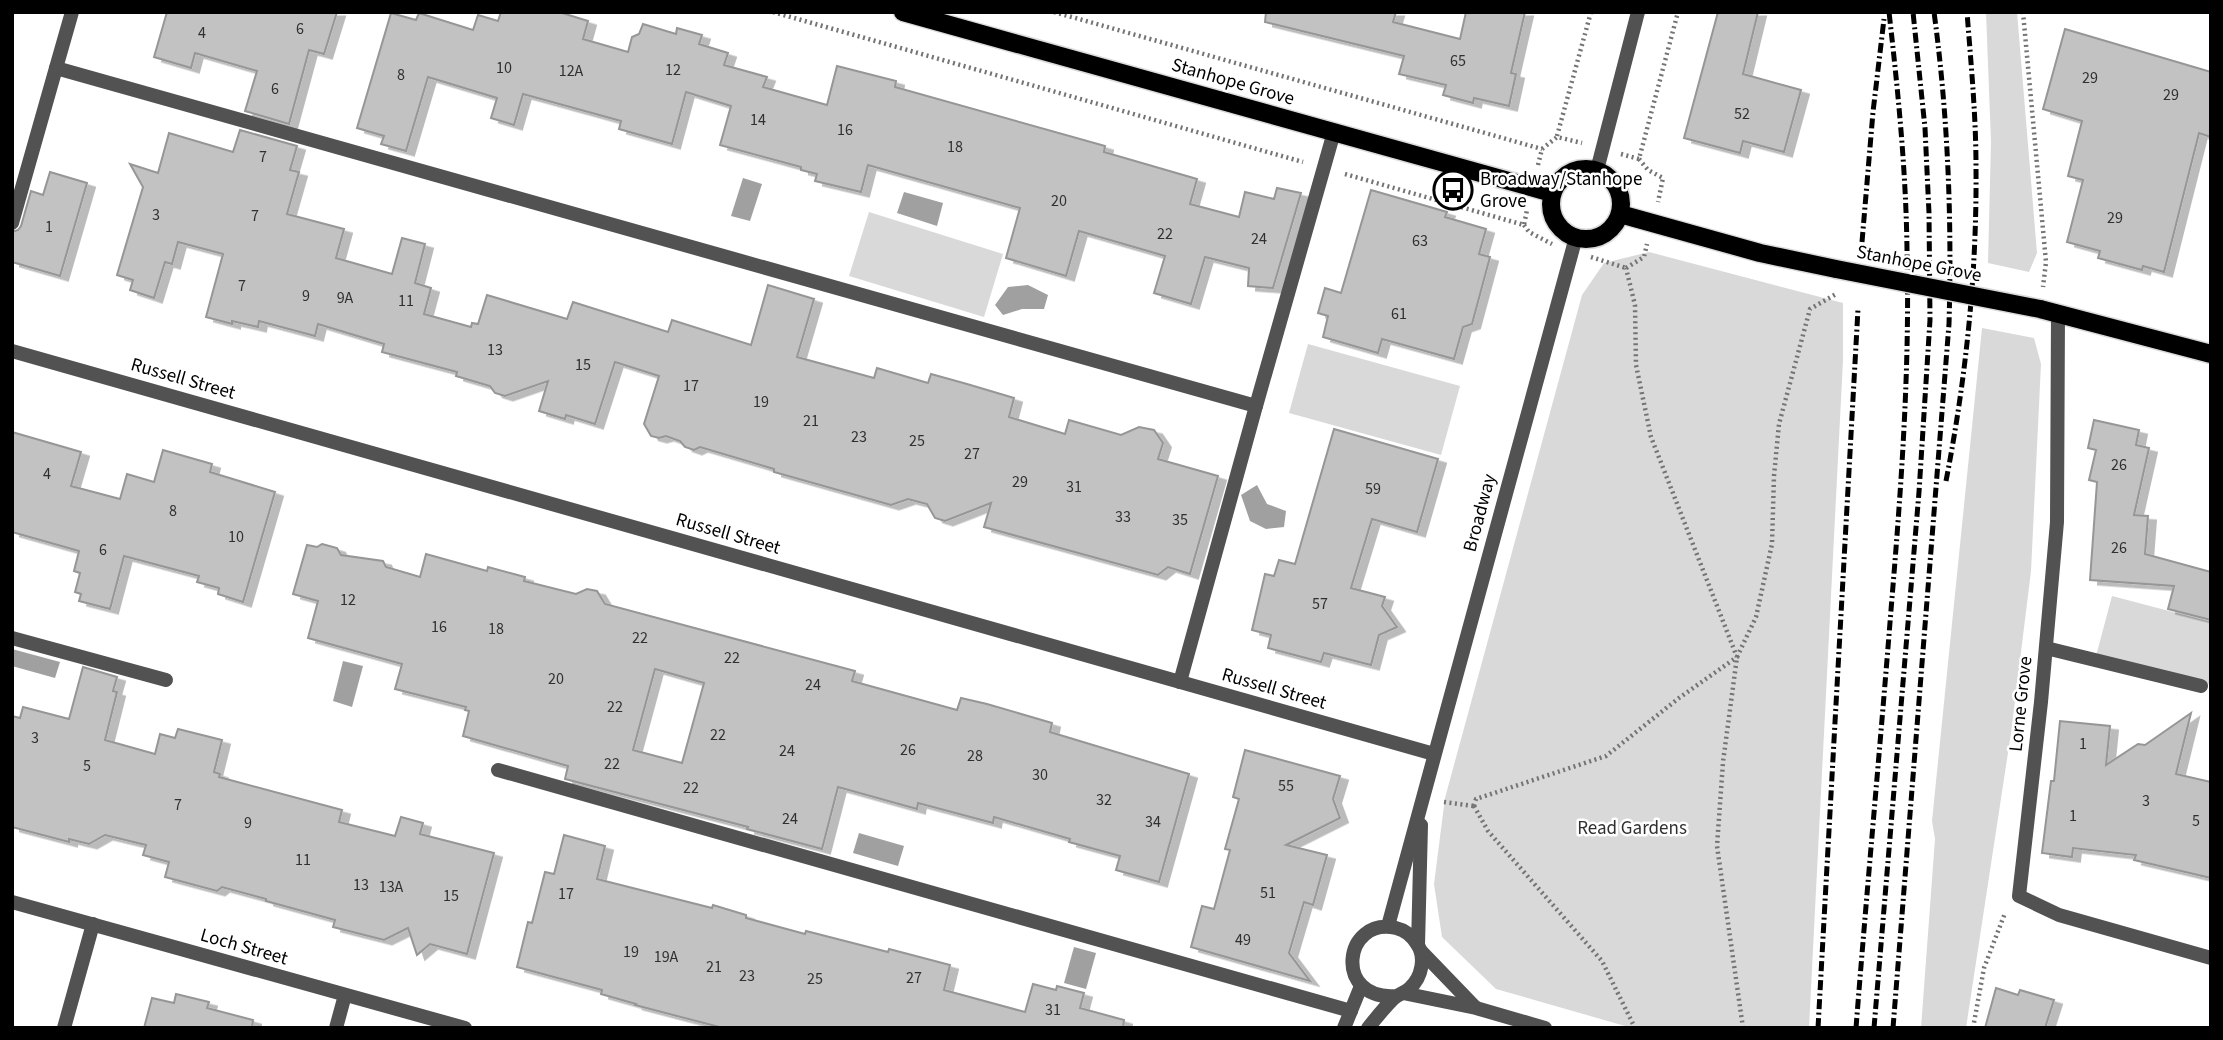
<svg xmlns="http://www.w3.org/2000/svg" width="2223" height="1040" viewBox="0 0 2223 1040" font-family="'Source Sans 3',sans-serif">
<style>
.green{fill:#d9d9d9}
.water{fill:#a0a0a0}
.building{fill:#c2c2c2;stroke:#969696;stroke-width:2;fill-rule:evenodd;filter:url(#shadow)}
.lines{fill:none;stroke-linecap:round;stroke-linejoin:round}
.primary-casing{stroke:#dbdbdb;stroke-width:21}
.path{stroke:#747474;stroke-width:4.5;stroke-dasharray:2 3.5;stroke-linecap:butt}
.service{stroke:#525252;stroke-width:14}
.minor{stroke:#525252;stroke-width:14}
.tertiary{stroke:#525252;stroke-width:14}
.primary{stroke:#000;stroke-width:18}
.rail{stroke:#000;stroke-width:5;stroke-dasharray:10 3.5 2 3.5;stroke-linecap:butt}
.primary-bridge-casing{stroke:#dbdbdb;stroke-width:21;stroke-linecap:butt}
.primary-bridge{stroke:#000;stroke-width:18}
.labels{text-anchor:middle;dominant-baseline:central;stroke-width:5;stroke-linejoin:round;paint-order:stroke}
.number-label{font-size:16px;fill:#303030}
.street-label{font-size:19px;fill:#000;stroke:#fff}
.poi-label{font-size:19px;fill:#000;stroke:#fff;text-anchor:start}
.park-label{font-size:19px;fill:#303030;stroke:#fff}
</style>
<defs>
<filter id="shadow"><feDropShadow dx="8" dy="4.5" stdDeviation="0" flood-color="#0004"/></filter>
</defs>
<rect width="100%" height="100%" fill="#fff"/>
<!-- green -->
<g class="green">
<path d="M1986,12H2017L2037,253L2029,272L1988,263L1991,142Z"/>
<path d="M869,212L1003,254L984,317L849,276Z"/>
<path d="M1649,252L1843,303V360L1809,1028H1632L1496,989L1442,937L1434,884L1445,798L1582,295L1604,263Z"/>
<path d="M1982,328L2034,338L2041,364L2031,571L2011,733L1966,1028H1921L1935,839L1932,821Z"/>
<path d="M1308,344L1460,386L1441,455L1289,413Z"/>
<path d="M2112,596L2211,622V685L2096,656Z"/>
</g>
<!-- water -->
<g class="water">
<path d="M743,178L762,184L750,221L731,216Z"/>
<path d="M904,192L943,203L937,226L897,213Z"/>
<path d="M1028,285L1048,295L1044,309H1022L1003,315L995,305L1008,287Z"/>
<path d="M1257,485L1267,504L1286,511L1284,527L1266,529L1250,521L1241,495Z"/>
<path d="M12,649L60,662L55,678L12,666Z"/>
<path d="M343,661L363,666L352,707L333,701Z"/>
<path d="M859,833L904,846L898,866L853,853Z"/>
<path d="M1074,947L1096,953L1086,989L1064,983Z"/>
</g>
<!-- building -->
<g class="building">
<path d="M167,12H337L324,54L309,50L289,124L245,111L257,71L195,53L191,68L154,57Z"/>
<path d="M501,12H559L588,21L583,39L628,52L632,37L639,34L643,24L676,34L677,28L702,35L699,44L728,53L724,65L767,77L763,87L827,105L837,66L896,81L895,87L1105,146L1104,152L1197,179L1190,204L1239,217L1245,192L1274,199L1277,188L1301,193L1273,288L1248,286L1249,268L1205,257L1191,304L1154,293L1165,256L1079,231L1066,276L1006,258L1020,208L868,165L861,192L815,181L817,174L801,170V167L720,145L731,106L686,92L672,144L619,129L621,121L523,94L514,125L491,118L497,98L428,77L406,151L381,144L384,136L357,128L391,13L416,20L419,13L473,30L478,15L498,21Z"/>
<path d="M1266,12H1396L1393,22L1460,39L1466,12H1525L1511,73L1516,74L1509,106L1474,98L1473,103L1443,95L1446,85L1399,74L1404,56L1265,22Z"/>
<path d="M1718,12H1758L1743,74L1801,90L1784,152L1743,141L1740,153L1684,138Z"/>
<path d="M2065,29L2211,72V137L2199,133L2164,272L2143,266L2142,270L2098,258L2100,251L2067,242L2083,180L2068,176L2082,121L2043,109Z"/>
<path d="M240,130L297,146L290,170L299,172L287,214L344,229L336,258L392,274L402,238L425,244L415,283L431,288L424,314L471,327L472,323L478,324L487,295L567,319L573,302L668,332L672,320L751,345L768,285L814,299L797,357L874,378L877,368L928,383L931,374L967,384L1014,398L1009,417L1065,434L1069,420L1121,435L1139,427L1154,430L1163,443L1158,459L1218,476L1190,574L1168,567L1158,575L984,527L991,503L945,521L935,518L927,504L908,499L891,505L774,472V469L700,447L694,450L685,447L680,441L666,436L659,438L651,436L644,424L659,376L615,362L595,424L566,415L565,419L539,411L548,381L505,396L495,393L490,386L456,376L457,372L382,352L384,344L318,324L315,336L259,321L258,327L232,321V324L206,317L223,254L178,242L172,264L165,262L154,298L130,290L133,280L117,275L143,187L130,164L158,173L169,133L233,152Z"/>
<path d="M50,172L87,183L60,276L12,262V232L18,230L21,226L31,191L43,195Z"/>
<path d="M1371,190L1447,212L1445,217L1486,229L1479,254L1490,257L1472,324L1463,327L1454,359L1382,339L1378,353L1323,337L1328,316L1318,313L1325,288L1341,293Z"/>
<path d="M2094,420L2139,430L2136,445L2149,448L2134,515L2148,516L2145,554L2211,572V620L2168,609L2174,586L2090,580L2097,482L2089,480L2096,450L2088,448Z"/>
<path d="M1334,429L1438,459L1417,532L1372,519L1351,588L1385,597L1382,606L1397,627L1379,635L1371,665L1324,653L1321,662L1268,648L1271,635L1252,630L1265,574L1274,576L1279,560L1295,564Z"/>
<path d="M12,432L81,452L71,486L120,499L127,474L154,482L163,450L212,464L210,472L275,492L243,602L218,594L219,588L197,582L199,576L124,556L110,609L79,601L81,594L75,592L80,573L74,571L79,551L12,532Z"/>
<path d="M322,544L337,548L341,555L383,561L386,567L420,577L426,554L487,571L488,567L525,577L524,581L576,594L587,589L597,591L605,604L855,671L852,681L957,710L961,698L987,704L1052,723L1050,732L1189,774L1159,882L1116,870L1120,856L1069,842L1070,839L994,817L993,823L918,803L917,809L838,787L822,849L747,829L748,827L565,779L568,766L463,736L469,711L465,710L466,707L395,689L402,664L308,638L318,601L293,594L307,545L317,547ZM655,669L704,683L682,763L633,750Z"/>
<path d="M83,667L117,677L113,691L117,692L105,740L155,754L160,734L175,738L178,729L222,740L214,772L220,774L219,777L342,810L339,822L395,836L401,817L423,823L420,834L494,853L467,954L430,944L417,955L408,928L384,940L333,927L335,920L266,901V899L222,887L217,891L165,877L169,862L143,855L146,845L105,835L89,844L69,839V842L12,827V716L20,718L23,707L69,719Z"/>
<path d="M2191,713L2176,774L2211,782V878L2134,860L2136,855L2073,848L2072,857L2042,853L2051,781H2054L2060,721L2110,726L2106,765L2138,744L2145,745Z"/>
<path d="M1245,750L1340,776L1333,799L1340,818L1286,845L1327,855L1313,905L1304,902L1289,953L1310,981L1191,947L1202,906L1214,909L1230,850L1225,849L1239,799L1233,797Z"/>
<path d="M564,835L605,846L597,879L712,908L713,905L746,915V918L805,934L806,931L888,952L889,949L950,965L944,990L1025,1012L1033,984L1056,990L1057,986L1084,993L1080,1008L1124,1020L1123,1028H723L635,1005L636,1004L601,994L602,990L517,967L528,922L532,923L545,872L554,874Z"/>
<path d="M1996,988L2018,995L2020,990L2054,1000L2045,1028H1985Z"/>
<path d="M176,994L209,1002L207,1008L253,1020L252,1028H144L152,998L174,1003Z"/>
</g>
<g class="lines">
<!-- primary casing -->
<g class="primary-casing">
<g id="primary">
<path d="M903,12L1552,193"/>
<circle cx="1586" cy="204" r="35"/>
<path d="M1620,214L1760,253L1836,269"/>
<path d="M2040,309L2211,354"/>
</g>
</g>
<!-- path -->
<g class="path">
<path d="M773,12L1303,162"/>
<path d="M1054,12L1542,149"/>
<path d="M2023,12L2046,262L2043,287"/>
<path d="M1557,136L1591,12"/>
<path d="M1621,154L1639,159L1678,12"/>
<path d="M1639,159L1648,170L1663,178L1658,202"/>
<path d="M1538,165L1542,149L1557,137L1582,143"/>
<path d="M1345,174L1524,225L1527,210"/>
<path d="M1524,225L1529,232L1552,244"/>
<path d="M1591,257L1626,268"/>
<path d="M1626,268L1644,257L1647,244"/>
<path d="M1444,802L1474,806"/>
<path d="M1474,806L1476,799L1606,756L1679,698L1737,657L1651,437L1636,365L1635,305L1626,268"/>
<path d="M1474,806L1488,831L1602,961L1635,1028"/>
<path d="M1743,1028L1717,846L1723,762L1737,657L1756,617L1772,544L1774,476L1779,424L1810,309L1836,294"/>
<path d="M1973,1028L1984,968L2005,913"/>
</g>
<!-- service -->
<g class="service">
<path d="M72,12L56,68L1256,406L1180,682"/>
<path d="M12,223L56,68"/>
<path d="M1256,406L1334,132"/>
<path d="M12,638L166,680"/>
<path d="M2046,648L2201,686"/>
<path d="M498,770L1351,1011"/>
<path d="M336,1028L345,995"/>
</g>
<!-- minor -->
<g class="minor">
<path d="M1597,170L1638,12"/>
<path d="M2058,313L2057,522L2041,702L2019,896L2059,915L2211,958"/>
<path d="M12,351L1434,754"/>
<path d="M12,902L465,1028"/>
<path d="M1421,951L1475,1007"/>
<path d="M1403,993L1476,1008L1545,1028"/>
<path d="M64,1028L93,924"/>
</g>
<!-- tertiary -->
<g class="tertiary">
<path d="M1388,926L1576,237"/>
<path d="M1418,945L1421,825"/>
<path d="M1344,1028L1361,986"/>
<path d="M1368,1028C1376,1018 1384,1008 1393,999C1398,994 1405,993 1410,988C1422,977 1426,957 1417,944C1412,936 1405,930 1396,928C1343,916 1333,1001 1396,996"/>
</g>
<!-- primary -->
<use href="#primary" class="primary"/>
<!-- rail -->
<g class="rail">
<path d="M1862,242L1873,112L1884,19"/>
<path d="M1946,481C1966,378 1977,273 1976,167C1976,115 1971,64 1967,12"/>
<path d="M1818,1028L1858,309"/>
<path d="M1856,1028C1867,888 1880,749 1891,610C1901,490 1910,370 1907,250C1906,170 1898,91 1889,12"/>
<path d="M1874,1028L1919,492L1930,320L1929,213L1925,128L1913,12"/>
<path d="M1893,1028L1949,324C1952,219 1948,116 1934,12"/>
</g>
<!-- primary-bridge casing -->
<g class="primary-bridge-casing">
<path id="primary-bridge" d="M1836,269L2040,309"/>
</g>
<!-- primary-bridge -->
<use href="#primary-bridge" class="primary-bridge"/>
</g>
<!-- icons -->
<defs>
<g id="bus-ring" transform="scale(2.0125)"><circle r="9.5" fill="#fff" stroke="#000" stroke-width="1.5"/><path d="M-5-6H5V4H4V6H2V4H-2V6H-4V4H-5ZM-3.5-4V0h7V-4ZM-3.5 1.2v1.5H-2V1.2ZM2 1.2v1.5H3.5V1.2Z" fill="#000"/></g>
</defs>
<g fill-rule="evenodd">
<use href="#bus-ring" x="1453" y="190"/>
</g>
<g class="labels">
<!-- number labels -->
<g class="number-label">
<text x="300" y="29">6</text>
<text x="202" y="33">4</text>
<text x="1458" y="61">65</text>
<text x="504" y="68">10</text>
<text x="673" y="70">12</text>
<text x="571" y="71">12A</text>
<text x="401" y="75">8</text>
<text x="2090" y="78">29</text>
<text x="275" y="89">6</text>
<text x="2171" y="95">29</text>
<text x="1742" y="114">52</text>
<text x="758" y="120">14</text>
<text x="845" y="130">16</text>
<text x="955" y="147">18</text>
<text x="263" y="157">7</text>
<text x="1059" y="201">20</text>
<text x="156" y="215">3</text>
<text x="255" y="216">7</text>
<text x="2115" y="218">29</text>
<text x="49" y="227">1</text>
<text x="1165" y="234">22</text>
<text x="1259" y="239">24</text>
<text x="1420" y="241">63</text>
<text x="242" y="286">7</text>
<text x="306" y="296">9</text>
<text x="345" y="298">9A</text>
<text x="406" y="301">11</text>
<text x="1399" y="314">61</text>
<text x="495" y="350">13</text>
<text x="583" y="365">15</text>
<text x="691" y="386">17</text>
<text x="761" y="402">19</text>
<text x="811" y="421">21</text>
<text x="859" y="437">23</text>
<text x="917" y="441">25</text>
<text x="972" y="454">27</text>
<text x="2119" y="465">26</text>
<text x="47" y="474">4</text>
<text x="1020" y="482">29</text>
<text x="1074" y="487">31</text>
<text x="1373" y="489">59</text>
<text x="173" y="511">8</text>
<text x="1123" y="517">33</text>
<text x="1180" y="520">35</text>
<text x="236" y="537">10</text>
<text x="2119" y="548">26</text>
<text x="103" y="550">6</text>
<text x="348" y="600">12</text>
<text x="1320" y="604">57</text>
<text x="439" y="627">16</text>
<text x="496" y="629">18</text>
<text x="640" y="638">22</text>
<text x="732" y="658">22</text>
<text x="556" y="679">20</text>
<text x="813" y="685">24</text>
<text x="615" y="707">22</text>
<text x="718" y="735">22</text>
<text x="35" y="738">3</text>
<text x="2083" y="744">1</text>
<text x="908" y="750">26</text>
<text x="787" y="751">24</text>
<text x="975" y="756">28</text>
<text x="612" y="764">22</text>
<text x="87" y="766">5</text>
<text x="1040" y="775">30</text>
<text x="1286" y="786">55</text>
<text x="691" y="788">22</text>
<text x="1104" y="800">32</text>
<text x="2146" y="801">3</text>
<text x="178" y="805">7</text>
<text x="2073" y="816">1</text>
<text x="790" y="819">24</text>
<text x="2196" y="821">5</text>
<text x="1153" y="822">34</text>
<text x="248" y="823">9</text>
<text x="303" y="860">11</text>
<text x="361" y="885">13</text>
<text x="391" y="887">13A</text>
<text x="1268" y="893">51</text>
<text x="566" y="894">17</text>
<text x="451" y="896">15</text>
<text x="1243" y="940">49</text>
<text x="631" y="952">19</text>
<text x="666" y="957">19A</text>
<text x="714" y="967">21</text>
<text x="747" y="976">23</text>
<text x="914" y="978">27</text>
<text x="815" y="979">25</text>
<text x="1053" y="1010">31</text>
</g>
<!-- street labels -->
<g class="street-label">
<text transform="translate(1233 82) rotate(16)">Stanhope Grove</text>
<text transform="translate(1919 264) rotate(11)">Stanhope Grove</text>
<text transform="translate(183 379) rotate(16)">Russell Street</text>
<text transform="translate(1480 513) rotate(-75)">Broadway</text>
<text transform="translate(728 534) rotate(16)">Russell Street</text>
<text transform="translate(1274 689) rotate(16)">Russell Street</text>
<text transform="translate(2021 704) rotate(-84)">Lorne Grove</text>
<text transform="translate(244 947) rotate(16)">Loch Street</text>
</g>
<!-- poi labels -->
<g class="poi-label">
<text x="1480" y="179">Broadway/Stanhope<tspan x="1480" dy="22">Grove</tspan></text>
</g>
<!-- park labels -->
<g class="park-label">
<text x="1632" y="828">Read Gardens</text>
</g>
</g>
<!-- border -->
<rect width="2223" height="1040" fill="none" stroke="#000000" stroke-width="28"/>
</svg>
